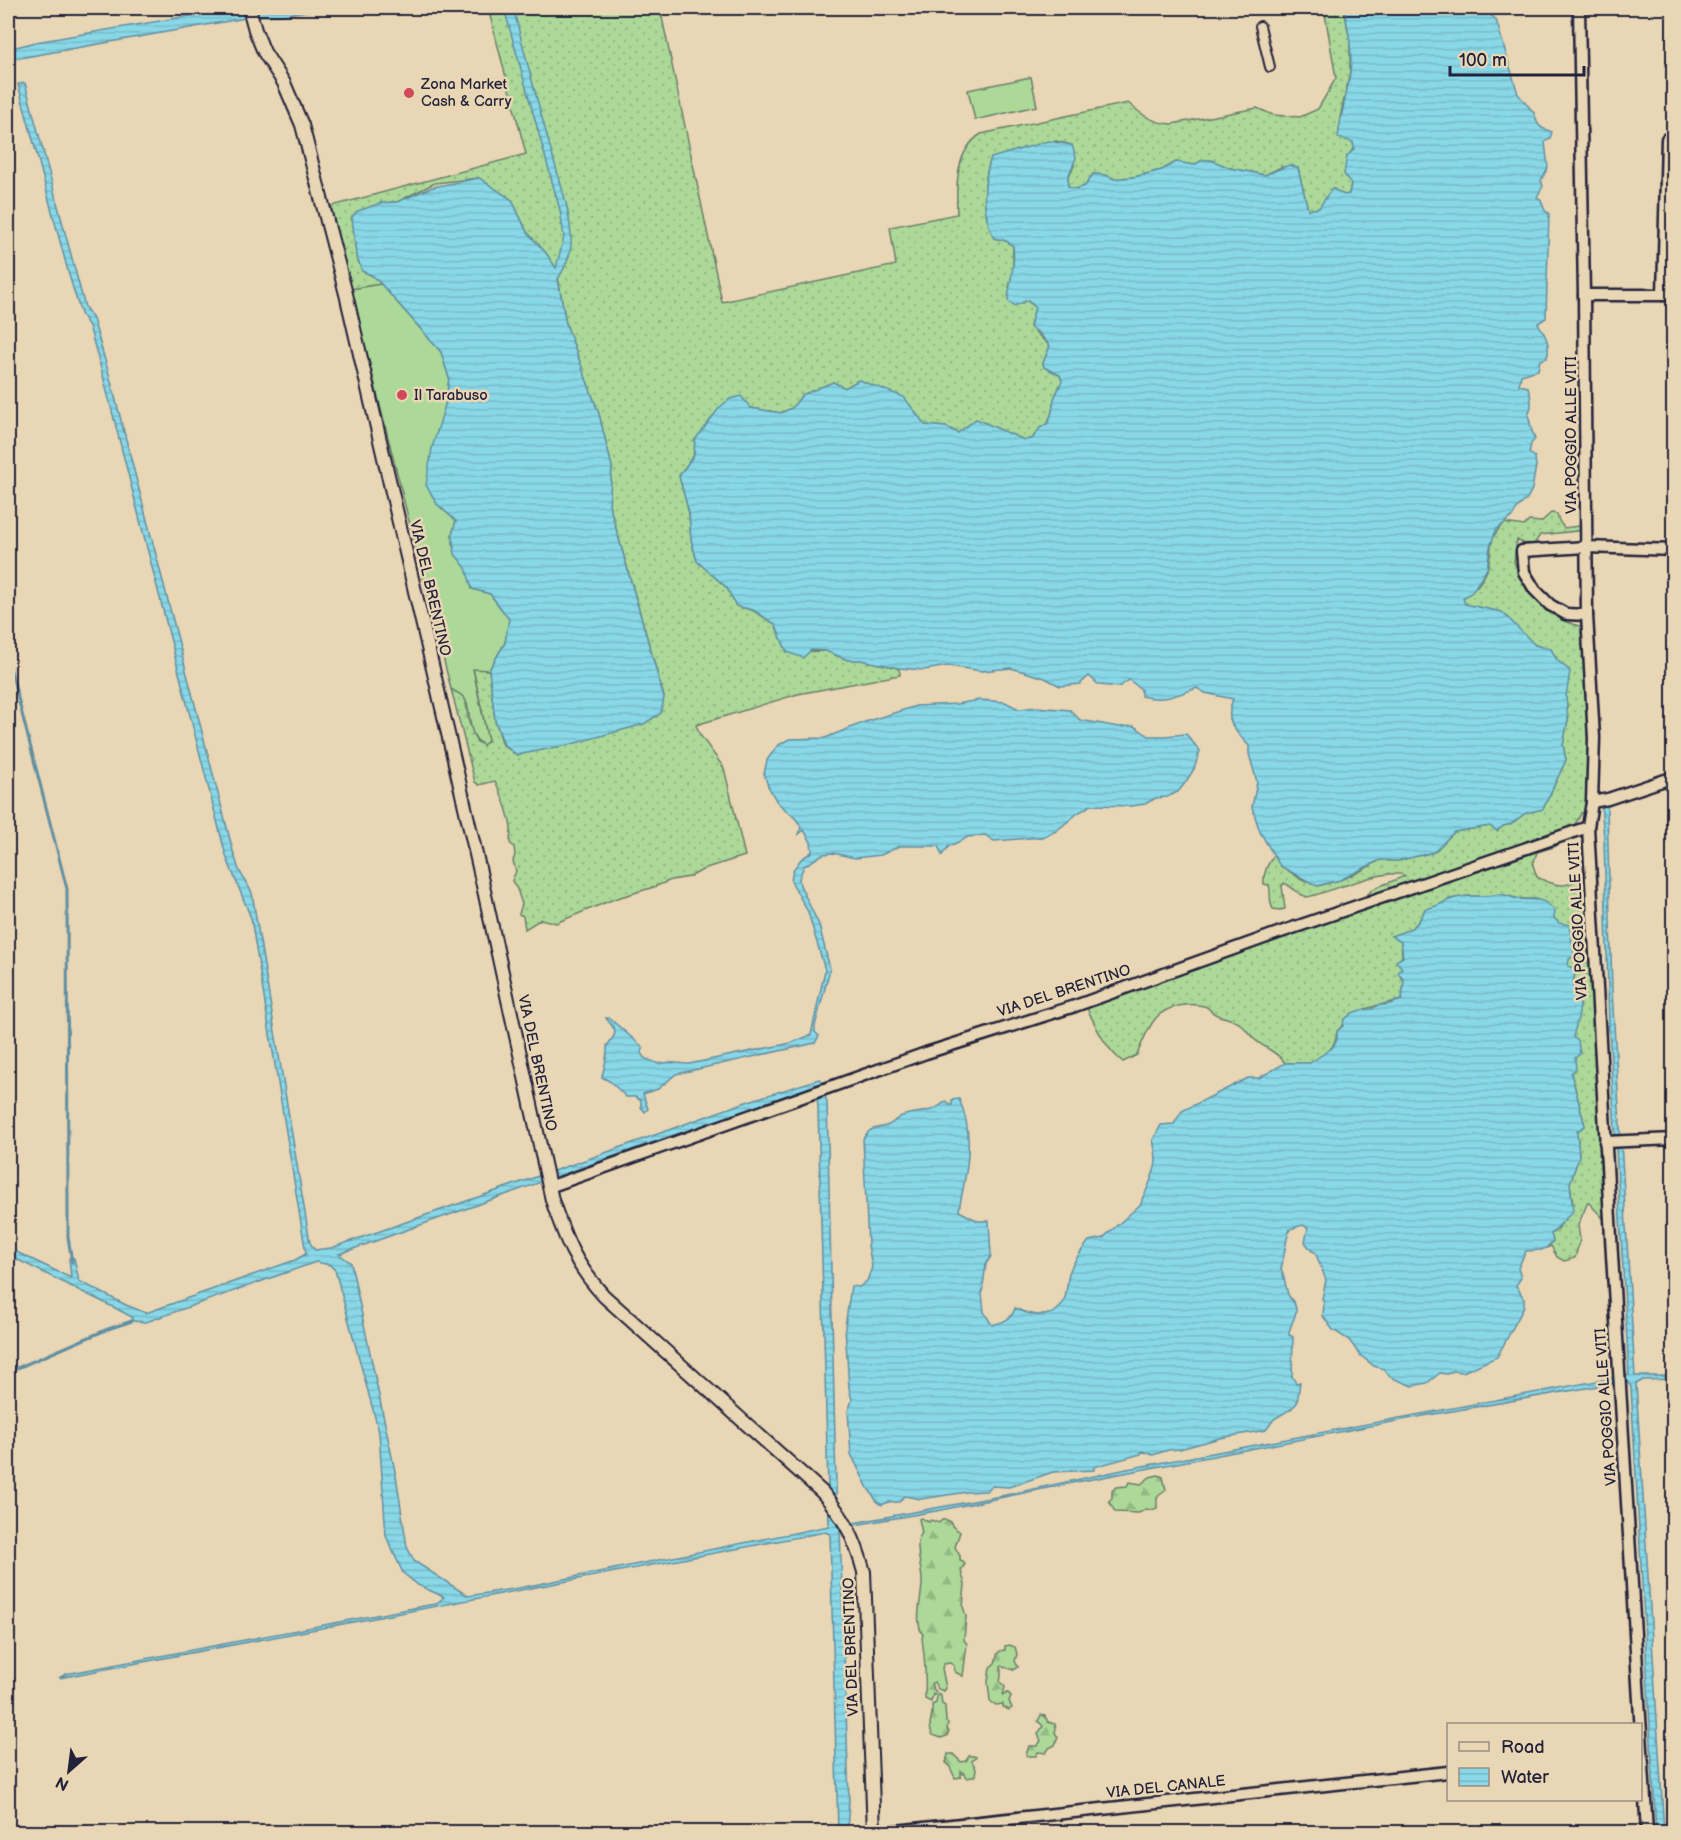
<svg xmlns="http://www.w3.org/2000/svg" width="1681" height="1840" viewBox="0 0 1681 1840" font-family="'Balsamiq Sans',sans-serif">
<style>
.grass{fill:url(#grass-dots);stroke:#677e6a;stroke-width:1.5}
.forest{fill:url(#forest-firs);stroke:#677e6a;stroke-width:1.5}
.garden{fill:#acd998;stroke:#677e6a;stroke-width:1.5}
.water{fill:url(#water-rules);stroke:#608fa2;stroke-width:1.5;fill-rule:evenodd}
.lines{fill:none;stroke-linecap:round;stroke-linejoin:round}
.stream{stroke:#608fa2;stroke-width:3}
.pedestrian-casing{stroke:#22223b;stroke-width:12}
.minor-casing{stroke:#22223b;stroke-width:15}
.tertiary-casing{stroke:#22223b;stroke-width:16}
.pedestrian{stroke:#e9d6b4;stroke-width:8}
.minor{stroke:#e9d6b4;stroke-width:10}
.tertiary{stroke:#e9d6b4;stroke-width:12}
.poi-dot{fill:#d1495b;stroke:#e9d6b4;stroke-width:2}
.labels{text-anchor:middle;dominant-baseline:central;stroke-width:5;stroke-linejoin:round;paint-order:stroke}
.poi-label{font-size:15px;fill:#22223b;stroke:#e9d6b4;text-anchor:start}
.street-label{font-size:15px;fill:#22223b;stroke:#e9d6b4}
</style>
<defs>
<pattern id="grass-dots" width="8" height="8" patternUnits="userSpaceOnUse" patternTransform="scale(1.5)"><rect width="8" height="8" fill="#acd998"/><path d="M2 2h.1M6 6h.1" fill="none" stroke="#94ba84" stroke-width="1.8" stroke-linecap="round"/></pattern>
<pattern id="forest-firs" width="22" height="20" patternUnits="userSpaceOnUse" patternTransform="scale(1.5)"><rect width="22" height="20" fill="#acd998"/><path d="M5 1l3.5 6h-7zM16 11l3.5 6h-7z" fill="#94ba84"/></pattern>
<pattern id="water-rules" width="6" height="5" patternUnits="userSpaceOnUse" patternTransform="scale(1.5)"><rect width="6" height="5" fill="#89d8e7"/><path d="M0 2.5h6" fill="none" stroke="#76b9c7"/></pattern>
</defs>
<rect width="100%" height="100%" fill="#e9d6b4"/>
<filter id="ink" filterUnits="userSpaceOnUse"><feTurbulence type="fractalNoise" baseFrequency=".0167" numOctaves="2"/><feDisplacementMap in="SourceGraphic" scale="12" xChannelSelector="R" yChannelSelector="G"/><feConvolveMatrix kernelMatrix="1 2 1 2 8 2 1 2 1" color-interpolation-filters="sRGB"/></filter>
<g filter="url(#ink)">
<!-- grass -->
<g class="grass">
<path d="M488,8H660L722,302L896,265L890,227L957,214C956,186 955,151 981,134L1128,103C1142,115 1153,123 1172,124L1257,108L1273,115L1300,117L1318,109L1336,78L1324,8H1344L1350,41V72L1340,118L1353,141L1354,148L1347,157L1351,183L1349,194L1319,208L1308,210L1298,168L1281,167L1265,175L1230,168L1211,160H1203L1194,165L1176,162L1162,170L1134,177L1113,179L1106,175L1093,174L1085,186L1076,189L1068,188V177L1074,166L1072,145L1056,141L991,158C982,184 982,213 994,238L1006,241L1013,246V273L1009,287L1035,307L1030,327L1050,346L1043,363L1044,367L1060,375L1062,381L1054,399L1052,412L1048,423L1040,428L1032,439L1024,440L976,419L958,433L946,427L924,425L913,409L878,388L859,380L845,388L833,382L802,395L792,408L781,413L751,408L705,428L695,440L694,455L679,476L689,513L691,539L697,561L727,588L736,606L752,610L775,624L787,652L826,651L848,660H861L899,668L900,675L798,694L696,725L700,735L724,768L745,856L706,868L690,877L671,880L654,887L614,899L556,923L541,919L525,929L523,916L519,914L522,904L517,889L512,881L516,871L513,861L515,855L514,847L510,843C510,838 511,834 511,828C509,814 502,794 495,781L479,785L475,782L451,689L462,695L466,701L468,719L476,741L483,745L488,740L473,668L489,670L495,720L503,745L517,755L572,744L606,733L664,697L609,504L612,467L599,414L566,324L557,271L546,253L527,232L512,200L479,178L435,183L397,202L381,203L352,217L356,255L362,271L373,276L381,284L351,289L332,213V206L526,154Z"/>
<path d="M1551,513L1557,514L1559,521L1564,528L1586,525V530L1540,535L1535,543L1529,546L1517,540L1514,562L1523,580L1526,581L1546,611L1554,612L1561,620L1579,626L1587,624L1590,813H1581C1578,823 1569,829 1567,838L1554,847L1537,852L1533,865L1537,877C1562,890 1569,887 1591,870L1610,1220L1603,1218L1588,1202L1578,1225L1580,1240L1575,1258L1564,1261L1557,1257L1551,1246L1546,1248L1553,1241L1551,1234L1558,1229L1573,1204L1570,1183L1579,1156L1577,1131L1585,1126L1571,1073L1572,1037L1580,1006L1573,987L1575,969L1568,966C1569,952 1564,928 1554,918V911L1536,899H1520L1500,894L1488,897L1469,896L1450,899L1435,908L1425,909C1417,928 1411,929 1392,936L1401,942L1403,968L1400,976L1404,980L1402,1000C1393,1002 1365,1008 1360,1011C1352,1016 1344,1025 1337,1031C1337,1045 1324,1060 1310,1063C1303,1064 1293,1062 1285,1063C1277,1051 1263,1048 1253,1038C1248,1033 1246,1028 1240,1024C1232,1018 1223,1018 1215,1014C1210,1011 1209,1007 1204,1006C1189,1002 1166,1006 1156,1018C1147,1028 1142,1043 1137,1055L1123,1062C1104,1048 1094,1022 1084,1002L1278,932L1276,927L1363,899L1373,889L1405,876C1388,866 1328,893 1307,897C1296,894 1294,887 1284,883L1282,886L1285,909L1280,910L1273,909C1268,900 1272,894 1269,885L1264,884C1263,874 1268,863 1274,855L1281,866L1301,879L1318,886L1340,880L1359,872L1380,860L1397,861L1434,852L1454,832L1490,826L1497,831L1503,826L1511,824L1526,812L1543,809L1566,760L1563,745L1568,720L1566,697L1569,671L1557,660L1551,650L1535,645L1523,635L1465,604L1462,598C1473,592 1483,581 1487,570C1494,550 1485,540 1505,523L1524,526L1529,521L1541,522Z"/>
</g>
<!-- forest -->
<g class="forest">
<path d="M1158,1475L1163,1477L1166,1490L1157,1497V1508L1152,1510L1146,1509L1139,1513L1115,1512L1109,1501L1112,1498V1491L1116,1487L1127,1486L1129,1482L1141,1484L1150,1477Z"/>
<path d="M921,1518L929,1522L931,1520L939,1523L942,1520H947L951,1522L952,1526L960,1532L955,1547L960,1556V1560L963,1561L965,1564L961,1571L965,1584L963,1607L966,1616L964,1640L967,1644L963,1676L955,1672L954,1666L950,1663L944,1664L942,1668L946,1688L944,1691L938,1689L934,1682L931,1684L935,1691L941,1696L942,1704L945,1706L946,1722L948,1723L947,1729L949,1731L947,1736L941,1738L933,1735C926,1725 934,1716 932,1705L936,1703L937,1696L933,1694L931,1702L925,1699C926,1678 925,1658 922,1638L923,1635C913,1619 923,1597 922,1579C921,1567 917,1553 918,1541C918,1538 921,1535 922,1533L919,1519Z"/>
<path d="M1009,1645L1015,1647L1017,1654L1015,1661L1018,1667L1014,1670L1001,1666V1676L1000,1682L1005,1687L1003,1695L1008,1693L1011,1696L1009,1701L1012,1708L1009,1710L1003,1707V1704L996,1705L990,1701L988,1682L990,1668C991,1666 993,1665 995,1663C998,1656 995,1651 1005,1650V1646Z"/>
<path d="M1041,1715L1045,1716L1048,1722L1055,1724L1056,1728L1055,1733L1058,1737L1055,1745L1049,1748L1046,1753L1038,1752L1036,1756H1029L1026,1755L1029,1746H1037L1041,1741L1038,1734L1043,1726L1038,1721Z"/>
<path d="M948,1754H953L961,1762L966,1761L969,1756H974L976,1757L972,1761L976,1769L975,1776L968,1778L961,1771V1777L955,1778L949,1765L946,1763Z"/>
</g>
<!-- garden -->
<g class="garden">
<path d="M1031,77L1037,106L975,120L968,90Z"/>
<path d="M381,284L441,352L449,378L446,402L441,422L437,504L456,521L452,535L455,554L467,568L472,589L490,594L509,619L505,643L489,670L473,669L488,741L483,745C467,736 472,716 466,701C464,695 456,692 451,689L351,289Z"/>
</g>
<!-- water -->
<g class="water">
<path d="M236,8H324L283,15L257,16L8,60V49L36,42Z"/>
<path d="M504,8H515L514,11C526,59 539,107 552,154C560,183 572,214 571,245C570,257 565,268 558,279L566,324L599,414L612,467L609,504L664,698L661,713L644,724L572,744L517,755L504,745L495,720L489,670L505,643L509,619L490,594L472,589L466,568L455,554L452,535L456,521L437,504L426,485L432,448L446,402L449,378L441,352L381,284L373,276L362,271L356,254L352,217L358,211L381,203L397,202L433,187L479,178L512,200L527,232L546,253L556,268L564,237L560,210Z"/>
<path d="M1344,8H1484L1496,20L1518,94L1534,113L1538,124L1542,128L1552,132L1550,138L1545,142L1548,168L1541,180L1543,186L1537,197L1541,200L1545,211L1549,213L1546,318L1538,323C1545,335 1551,343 1547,358L1540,360L1538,370L1521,375L1519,385L1528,387C1531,395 1533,407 1528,415C1531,424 1531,431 1535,439L1531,444L1529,453L1535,457L1536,466L1532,489L1527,499L1517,508L1513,516L1496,530L1490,547L1487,569L1472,592L1463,598L1465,604L1502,612L1535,645L1551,649L1557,660L1570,671L1566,697L1568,720L1563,745L1566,760L1543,809L1526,813L1511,824L1503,826L1497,831L1490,826L1454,832L1434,852L1397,861L1380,860L1340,880L1317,886L1280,866L1260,832L1252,807L1257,782L1249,754V746C1234,729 1224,722 1233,699L1205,693L1197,688C1175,695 1166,702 1141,696V689L1129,680L1119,687L1099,685L1089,676L1080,684L1060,686L1045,678L1011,668L982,671L948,666L924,670L899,668L861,660H848L826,651L811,650L803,658L787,652L775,624L753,610L736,606L727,588L697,561L691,539L689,513L679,476L694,455L695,440L720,407L730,399L741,396L751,408L781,413L792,408L802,395L833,382L845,388L859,380L904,397L925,425L946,427L958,433L976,419L1024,440L1032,439L1040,428L1048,423L1052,412L1054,399L1062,381L1060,375L1044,367L1043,363L1050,346L1039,333L1030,327L1035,307L1028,300L1015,306L1008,301C1009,282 1016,266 1013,246L1006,241L994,238C982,213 982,184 991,158L1048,141L1072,145L1076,158L1068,177V187L1076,189L1085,186L1093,174L1106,175L1114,179L1134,177L1162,170L1176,162L1194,165L1203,160H1211L1230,168L1265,175L1289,165L1298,168L1308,210L1319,208L1332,188L1344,195L1349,194L1351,184L1344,174L1347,156L1354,149L1353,142L1338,138C1340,116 1347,95 1350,73C1353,51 1348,29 1344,8Z"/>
<path d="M25,83L85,307L93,319L109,374L233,851L239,870L252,893L310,1243L315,1250L331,1248L591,1158L746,1102L819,1079L821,1080L827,1102L837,1526L1001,1496L1127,1469L1629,1375L1609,1027L1604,838L1601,804L1673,782L1609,805L1607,808L1612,991L1635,1376H1673V1379L1643,1380L1636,1384L1664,1832H1656L1631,1387L1627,1381L1423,1416L1077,1482L936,1511L849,1526L840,1530L849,1800L847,1832H838L830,1534L825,1532L59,1678L66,1674L429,1605L436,1604L444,1597L418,1585L403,1573L386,1536L379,1432L335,1270L330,1265L316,1262L146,1322L132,1321V1317L117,1309L8,1255V1248L71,1278L69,1258H74L79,1281L126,1305L146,1313L295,1260L306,1254L251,918L226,856L102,372L89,326L81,314L69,275L18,84ZM816,1089L818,1107L829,1526L519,1588L468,1596L414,1561L407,1547L396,1476L351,1263L339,1254L662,1139Z"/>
<path d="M980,700L1005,702L1019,709L1037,707L1070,710L1080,720L1119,727L1134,726L1149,736H1165L1186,734L1200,751L1194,769L1185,783L1178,792L1167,797L1156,798L1145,804L1131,806L1091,805L1078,813L1056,831L1042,837L994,841L985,835L968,837L948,847L942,855L938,846H900L881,855L855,858L833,853L823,854L804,866L799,878L800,885L819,925L830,969L815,1026V1032L819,1036L815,1043L676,1074L658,1089L643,1094L648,1109L645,1112L641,1107V1101L635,1097H626L611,1082L602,1077C604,1067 608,1056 607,1046L614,1036L615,1030L606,1018H609L644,1048L641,1052L644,1058L659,1064C666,1060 680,1064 689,1064L791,1043L811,1035L825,970L808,912L791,881L793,870L801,859L812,852L811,842L804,830L799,834L801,826L795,818L777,802L768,786L764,774L767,760L777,746L789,739L825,738L865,722L916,706L956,704Z"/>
<path d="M1500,894C1506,895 1513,898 1519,899C1536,901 1542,896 1555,911L1554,918L1559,923L1569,925L1574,956L1569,959L1568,966L1575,969L1573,987C1586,1001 1577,1020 1573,1037L1578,1041L1580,1054L1575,1058L1576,1069L1571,1073L1585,1126L1577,1131L1579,1156L1570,1183L1573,1211L1551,1234L1553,1241L1546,1248L1541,1250L1526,1251L1518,1268L1521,1278L1516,1285L1524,1299V1307L1497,1357L1463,1372L1453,1371L1447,1374L1440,1373L1427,1383L1412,1386L1390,1377L1384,1369L1374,1366L1360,1355L1349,1340L1333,1330L1323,1316L1324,1303L1322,1299L1326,1280L1315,1252L1312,1251L1305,1242L1308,1228L1303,1225L1290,1229C1286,1237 1284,1258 1281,1269C1285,1277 1285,1286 1288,1294C1290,1300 1297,1303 1296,1311C1295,1320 1289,1326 1289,1335L1293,1337L1292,1376L1296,1383L1300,1382L1297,1403L1291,1409L1274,1419L1266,1430L1220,1438L1180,1449L1168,1450L1153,1455L1142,1451L1141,1454L1094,1467V1470L1053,1472L1009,1487L992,1486L986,1491L967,1492L921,1499L904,1496L899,1502H888L882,1505L878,1503L868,1488L851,1454L848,1411L852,1400L849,1388L845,1327L851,1286L859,1287L867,1281L872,1267L868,1245L863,1139C871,1126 874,1130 886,1126C893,1124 896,1118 902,1116C922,1109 928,1116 946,1101L949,1105H952V1100L959,1099C971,1125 970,1155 964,1183C963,1192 960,1201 959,1211L978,1221H989L991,1256L986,1264L982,1293L984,1312L992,1325C1002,1322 1012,1320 1015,1308C1030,1316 1055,1321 1064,1301C1067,1293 1067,1282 1069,1273C1073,1262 1081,1251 1089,1241L1103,1238L1141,1204C1142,1196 1145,1194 1148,1187C1157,1165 1158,1162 1153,1140L1161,1125L1174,1124L1182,1111L1248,1078H1259L1285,1063H1310L1332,1048L1337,1040V1031L1343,1026L1344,1020L1352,1013L1361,1010L1372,1009L1378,1005H1386L1402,1000L1404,980L1398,973L1402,968L1396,961L1403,957L1401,942L1391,936C1411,929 1417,929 1425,909C1436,908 1442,902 1452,899C1468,894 1484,898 1500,894Z"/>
</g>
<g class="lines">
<!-- stream -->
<g class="stream">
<path d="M8,659L67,889L68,1212V1237L72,1262"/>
<path d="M8,1372L108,1329L132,1321"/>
</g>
<!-- pedestrian casing -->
<g class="pedestrian-casing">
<path id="pedestrian" d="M1260,26L1270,67"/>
</g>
<!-- minor casing -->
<g class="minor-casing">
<g id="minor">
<path d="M1579,8L1584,295L1587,615L1594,738L1592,802L1588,827L1612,1255L1647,1832"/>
<path d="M1584,295H1674"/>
<path d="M1663,295L1667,139"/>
<path d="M1587,615L1566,614L1550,605L1535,590L1524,572L1522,551L1586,547L1674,550"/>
<path d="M1592,802L1608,799L1674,777"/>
<path d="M1605,1142L1674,1139"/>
<path d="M549,1187L926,1053L1075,1006L1278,933L1588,827"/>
<path d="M886,1832L1448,1772"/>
</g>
</g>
<!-- tertiary casing -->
<g class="tertiary-casing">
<path id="tertiary" d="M249,8L255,30L264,52L284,83L302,125L346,294L478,863L552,1200C566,1241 575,1264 604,1296L822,1492C845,1518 855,1539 864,1572L874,1832"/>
</g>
<!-- pedestrian -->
<use href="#pedestrian" class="pedestrian"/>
<!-- minor -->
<use href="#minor" class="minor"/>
<!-- tertiary -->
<use href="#tertiary" class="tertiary"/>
</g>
</g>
<!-- markers -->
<g class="poi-dot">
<circle cx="409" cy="93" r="6"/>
<circle cx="402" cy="395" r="6"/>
</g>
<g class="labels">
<!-- poi labels -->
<g class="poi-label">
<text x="421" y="84">Zona Market<tspan x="421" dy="17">Cash &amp; Carry</tspan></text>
<text x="414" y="395">Il Tarabuso</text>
</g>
<!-- street labels -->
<g class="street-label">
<text transform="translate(1571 435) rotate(-90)">VIA POGGIO ALLE VITI</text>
<text transform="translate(430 588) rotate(77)">VIA DEL BRENTINO</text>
<text transform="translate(1578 921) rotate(-93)">VIA POGGIO ALLE VITI</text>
<text transform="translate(1064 991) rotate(-18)">VIA DEL BRENTINO</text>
<text transform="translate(537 1063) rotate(78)">VIA DEL BRENTINO</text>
<text transform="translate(1606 1407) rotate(-94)">VIA POGGIO ALLE VITI</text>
<text transform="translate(851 1647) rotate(-92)">VIA DEL BRENTINO</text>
<text transform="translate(1166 1787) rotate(-6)">VIA DEL CANALE</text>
</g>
</g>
<!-- margin -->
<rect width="1681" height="1840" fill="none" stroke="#e9d6b4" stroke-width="30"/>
<rect x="15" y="15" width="1651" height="1810" fill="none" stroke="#22223b" stroke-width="2" filter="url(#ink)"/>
<!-- legend -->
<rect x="1447" y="1723" width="195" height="78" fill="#e9d6b4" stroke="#998e84" stroke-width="1.5"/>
<rect x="1459" y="1742" width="30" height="9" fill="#e9d6b4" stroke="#998e84" stroke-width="1.5"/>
<text x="1501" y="1753" font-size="18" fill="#22223b">Road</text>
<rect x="1459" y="1768" width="30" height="18" fill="url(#water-rules)" stroke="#998e84" stroke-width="1.5"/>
<text x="1501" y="1783" font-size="18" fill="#22223b">Water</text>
<!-- north arrow -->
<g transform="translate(69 1771) rotate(208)" stroke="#e9d6b4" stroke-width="4.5" paint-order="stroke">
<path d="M0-4.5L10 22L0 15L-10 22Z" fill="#22223b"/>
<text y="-9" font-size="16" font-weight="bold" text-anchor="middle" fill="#22223b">N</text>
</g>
<!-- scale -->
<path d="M1450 66v9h134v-9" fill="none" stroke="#22223b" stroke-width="3"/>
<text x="1459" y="66" font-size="18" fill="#22223b" stroke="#e9d6b4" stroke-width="4.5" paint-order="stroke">100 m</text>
</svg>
